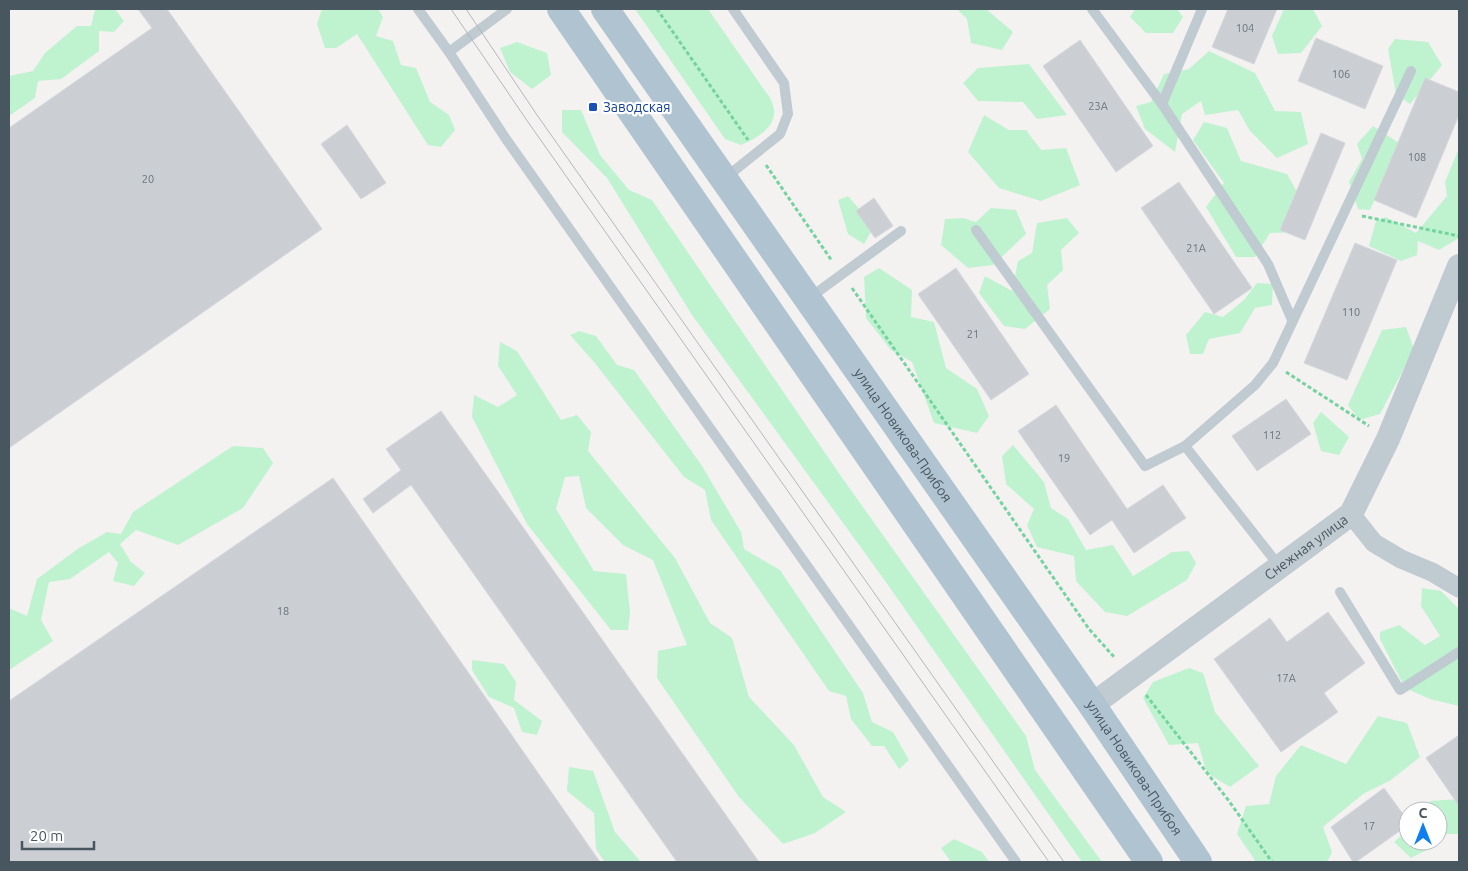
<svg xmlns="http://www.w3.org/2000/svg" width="1468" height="871" viewBox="0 0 1468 871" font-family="Ubuntu,sans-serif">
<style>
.green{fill:#bff3d0}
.building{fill:#cbcfd4;stroke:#d5d8dd}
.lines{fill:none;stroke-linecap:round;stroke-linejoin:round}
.path{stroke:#74d39f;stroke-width:3;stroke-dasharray:4 2.5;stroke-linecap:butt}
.service{stroke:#bfcad1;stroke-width:10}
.minor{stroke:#bfcad1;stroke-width:19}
.tertiary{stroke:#bfcad1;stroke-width:24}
.primary{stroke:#b0c3d1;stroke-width:28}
.tram{stroke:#b3b7bc;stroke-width:1}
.transit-dot{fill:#1a4fb4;stroke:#fff;stroke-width:2}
.labels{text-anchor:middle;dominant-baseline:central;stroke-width:4.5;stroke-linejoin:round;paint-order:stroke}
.number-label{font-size:11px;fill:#69747d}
.transit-label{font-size:14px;fill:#164399;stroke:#fff;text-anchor:start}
.street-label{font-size:14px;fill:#485660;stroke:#fff}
</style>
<rect width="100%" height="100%" fill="#f4f1f1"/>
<!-- green -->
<g class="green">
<path d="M97,9H115L124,21L114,32L99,31V51L61,79L38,81L35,98L9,116V76L33,71L45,53L77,26H91L95,10Z"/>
<path d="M322,9H378L383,17L376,36L393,41L401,65L416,68L430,102L449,115L455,130L441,147L428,145L357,34L336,48H325L317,24Z"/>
<path d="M635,9H708L770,98C772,102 775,109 774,114C773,129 754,140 741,145L725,139Z"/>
<path d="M957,9H986L1013,32L1002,50L971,43L967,19Z"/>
<path d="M1135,9H1177L1183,17L1173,33H1146L1130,17Z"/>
<path d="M1284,9H1313L1322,26L1301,53L1278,54L1272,36Z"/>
<path d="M1395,39L1428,42L1442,65L1410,104L1396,94L1388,49Z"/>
<path d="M517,42L547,53L551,75L532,89L510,72L500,48Z"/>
<path d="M1209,51L1255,73L1275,111L1301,112L1308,144L1277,158L1250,131L1238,110L1205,115L1201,101L1182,114L1175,152L1145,129L1136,106L1151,102L1164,74L1189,69Z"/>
<path d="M1029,64L1067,115L1037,119L1023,102L978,101L963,83L978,68Z"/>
<path d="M562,110H581L600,155L629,190L652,200L843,479L1026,736L1035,770L1102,862H1082L883,578L692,315L607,178L562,132Z"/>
<path d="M984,115L1009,130H1026L1041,150L1066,148L1080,185L1041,201L999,188L968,152Z"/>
<path d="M1204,122L1227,128L1241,161L1287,174L1307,210L1300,232L1270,233L1255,257H1236L1206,207L1224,183L1193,140Z"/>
<path d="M1373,126L1399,143L1370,210L1358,209L1349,182L1362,159L1357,144Z"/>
<path d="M1459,148V238L1439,250L1418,241L1417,255L1401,261L1369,246L1376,221L1386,217L1416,233L1447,196L1445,182Z"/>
<path d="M848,196L874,226L864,244L848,234L838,200Z"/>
<path d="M991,208L1016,210L1026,234L993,265L968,268L941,245L945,219L963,218L976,222Z"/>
<path d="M1067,218L1079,233L1061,250L1063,270L1047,285L1050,309L1025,329L1004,326L979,293L985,276L1012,291L1018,261L1032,253L1037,223Z"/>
<path d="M879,268L912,290L911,317L934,322L946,368L977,389L989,416L977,433L934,423L912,362L891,350L866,318L864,277Z"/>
<path d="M1257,283L1273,284L1272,305L1255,308L1240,333L1209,339L1203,354H1190L1186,335L1205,312L1223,317L1244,300Z"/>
<path d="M1406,327L1414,349L1380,414L1359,420L1348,405L1382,330Z"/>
<path d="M579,331L596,336L617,365L634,370L702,466L741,532L744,549L780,570L863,693L872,722L893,732L909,760L899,769L884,746H872L851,719L846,696L829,691L711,520L705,490L684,477L594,362L570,335Z"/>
<path d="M500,342L517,351L561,420L577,415L591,432L588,451L675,558L710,623L732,638L749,697L794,745L823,797L846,812L815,833L783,844L739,797L657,678L658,651L687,645L653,560L623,545L586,508L579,476L565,477L556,509L594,571L626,574L630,613L628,630H611L527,524L472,417L474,395L498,407L517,395L498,366Z"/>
<path d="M1321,412L1349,437L1339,455L1321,451L1313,423Z"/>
<path d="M1013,445L1044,482L1051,508L1068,519L1086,550L1113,545L1133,576L1172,552L1189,551L1196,563L1187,580L1127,616L1105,612L1076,581L1074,556L1037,547L1027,525L1034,509L1006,484L1002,456Z"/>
<path d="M233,446L263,448L273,463L243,508L178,545L136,530L120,544L131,562L145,573L134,586L113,581L118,563L109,552L70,579L49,582L41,620L53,641L9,670V608L27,616L37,579L79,548L107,532L121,534L133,512Z"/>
<path d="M1422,588L1441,591L1459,609V706L1430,699L1405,688L1380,639V632L1399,625L1425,645L1440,636L1421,606Z"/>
<path d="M472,660L504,664L516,682L514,700L542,721L537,735L522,732L514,708L489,697L472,670Z"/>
<path d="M1189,668L1203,673L1215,712L1259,766L1230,787L1207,773L1198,743L1169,745L1143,698L1153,682Z"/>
<path d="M1378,716L1407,723L1420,757L1391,780L1363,794L1323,827L1332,852L1327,862H1256L1237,834L1246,806L1269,804L1276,776L1301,745L1346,764Z"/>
<path d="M569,767L593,771L615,832L641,862H605L596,849L594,813L567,791Z"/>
<path d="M1459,799V834H1438V811H1433L1430,801Z"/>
<path d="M1408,830V841H1431L1430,848L1411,858L1394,842Z"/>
<path d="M954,839L982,852L989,862H951L941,848Z"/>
</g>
<!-- building -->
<g class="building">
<path d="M138,9H167L322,229L9,448V128L152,28Z"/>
<path d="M1228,9H1277L1254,64L1212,47Z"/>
<path d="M1316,38L1383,66L1365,109L1298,81Z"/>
<path d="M1080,40L1153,146L1116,172L1043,66Z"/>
<path d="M1425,78L1459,92V115L1416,218L1374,200Z"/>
<path d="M347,125L386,183L361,199L321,144Z"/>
<path d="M1321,133L1345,143L1305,240L1280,230Z"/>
<path d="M1179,182L1252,288L1214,314L1141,208Z"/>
<path d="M874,198L893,226L875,238L856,211Z"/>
<path d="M1355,243L1397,260L1347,380L1304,363Z"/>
<path d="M956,268L1029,374L991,400L918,294Z"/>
<path d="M1286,399L1311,434L1257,471L1232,436Z"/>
<path d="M1056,405L1127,509L1163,485L1186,518L1134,553L1112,520L1090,535L1018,431Z"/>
<path d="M441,411L759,862H677L411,485L373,513L363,499L401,470L386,449Z"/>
<path d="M333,478L600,862H9V701Z"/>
<path d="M1328,612L1365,663L1324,693L1338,712L1281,752L1214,659L1270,618L1287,642Z"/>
<path d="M1459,735V806L1426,758Z"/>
<path d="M1384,788L1408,821V825L1356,862H1353L1331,827Z"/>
</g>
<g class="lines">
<!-- path -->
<g class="path">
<path d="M657,9L748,140"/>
<path d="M766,165L832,261"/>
<path d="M1362,216L1459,236"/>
<path d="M852,288L1089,629L1115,658"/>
<path d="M1286,372L1369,426"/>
<path d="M1146,695L1229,801L1272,862"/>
</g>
<!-- service -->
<g class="service">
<path d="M418,9L449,52L506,139L1016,862"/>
<path d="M1092,9L1162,104L1268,264L1292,320"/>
<path d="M449,52L507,9"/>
<path d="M1162,104L1202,9"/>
<path d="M725,178L780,134L788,114L784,83L733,9"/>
<path d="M976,230L1145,466L1185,446L1280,567"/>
<path d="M808,299L901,231"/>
<path d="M1185,446L1255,385L1273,363L1411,71"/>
<path d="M1340,592L1400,690L1459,652"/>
</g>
<!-- minor -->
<path class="minor" d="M1351,514L1374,543L1401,559L1432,572L1459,588"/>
<!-- tertiary -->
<path class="tertiary" id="s1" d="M1092,705L1351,514L1388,439L1459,266"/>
<!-- primary -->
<g class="primary">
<path d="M561,9L1149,862"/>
<path id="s2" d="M605,9L1092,705L1198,862"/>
</g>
<!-- tram -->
<g class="tram">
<path d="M451,9L528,122L1049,862"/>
<path d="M466,9L537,115L1064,862"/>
</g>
</g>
<!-- markers -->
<rect class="transit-dot" x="588" y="102" width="10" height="10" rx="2.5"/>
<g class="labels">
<!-- number labels -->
<g class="number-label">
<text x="1245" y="28">104</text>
<text x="1341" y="74">106</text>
<text x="1098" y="106">23А</text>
<text x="1417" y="157">108</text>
<text x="148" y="179">20</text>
<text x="1196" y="248">21А</text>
<text x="1351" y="312">110</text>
<text x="973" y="334">21</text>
<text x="1272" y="435">112</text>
<text x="1064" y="458">19</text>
<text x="283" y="611">18</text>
<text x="1286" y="678">17А</text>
<text x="1369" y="826">17</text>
</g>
<!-- transit labels -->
<g class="transit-label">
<text x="603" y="107">Заводская</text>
</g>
<!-- street labels -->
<g class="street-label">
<text stroke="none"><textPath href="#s2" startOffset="520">улица Новикова-Прибоя</textPath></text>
<text stroke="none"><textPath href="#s1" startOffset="266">Снежная улица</textPath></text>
<text stroke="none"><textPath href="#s2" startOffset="925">улица Новикова-Прибоя</textPath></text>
</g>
</g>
<!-- border -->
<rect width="1468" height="871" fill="none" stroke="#485660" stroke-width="20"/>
<!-- north arrow -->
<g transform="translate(1423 826)"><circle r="24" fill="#ffffff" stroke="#b6bbbf"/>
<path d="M0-4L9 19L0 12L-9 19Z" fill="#0e7ef1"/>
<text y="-8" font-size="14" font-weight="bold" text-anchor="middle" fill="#485660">С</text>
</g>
<!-- scale -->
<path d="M22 841v8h72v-8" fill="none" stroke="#485660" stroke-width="2.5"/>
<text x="30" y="841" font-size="15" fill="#485660" stroke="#ffffff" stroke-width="4" paint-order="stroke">20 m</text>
</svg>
